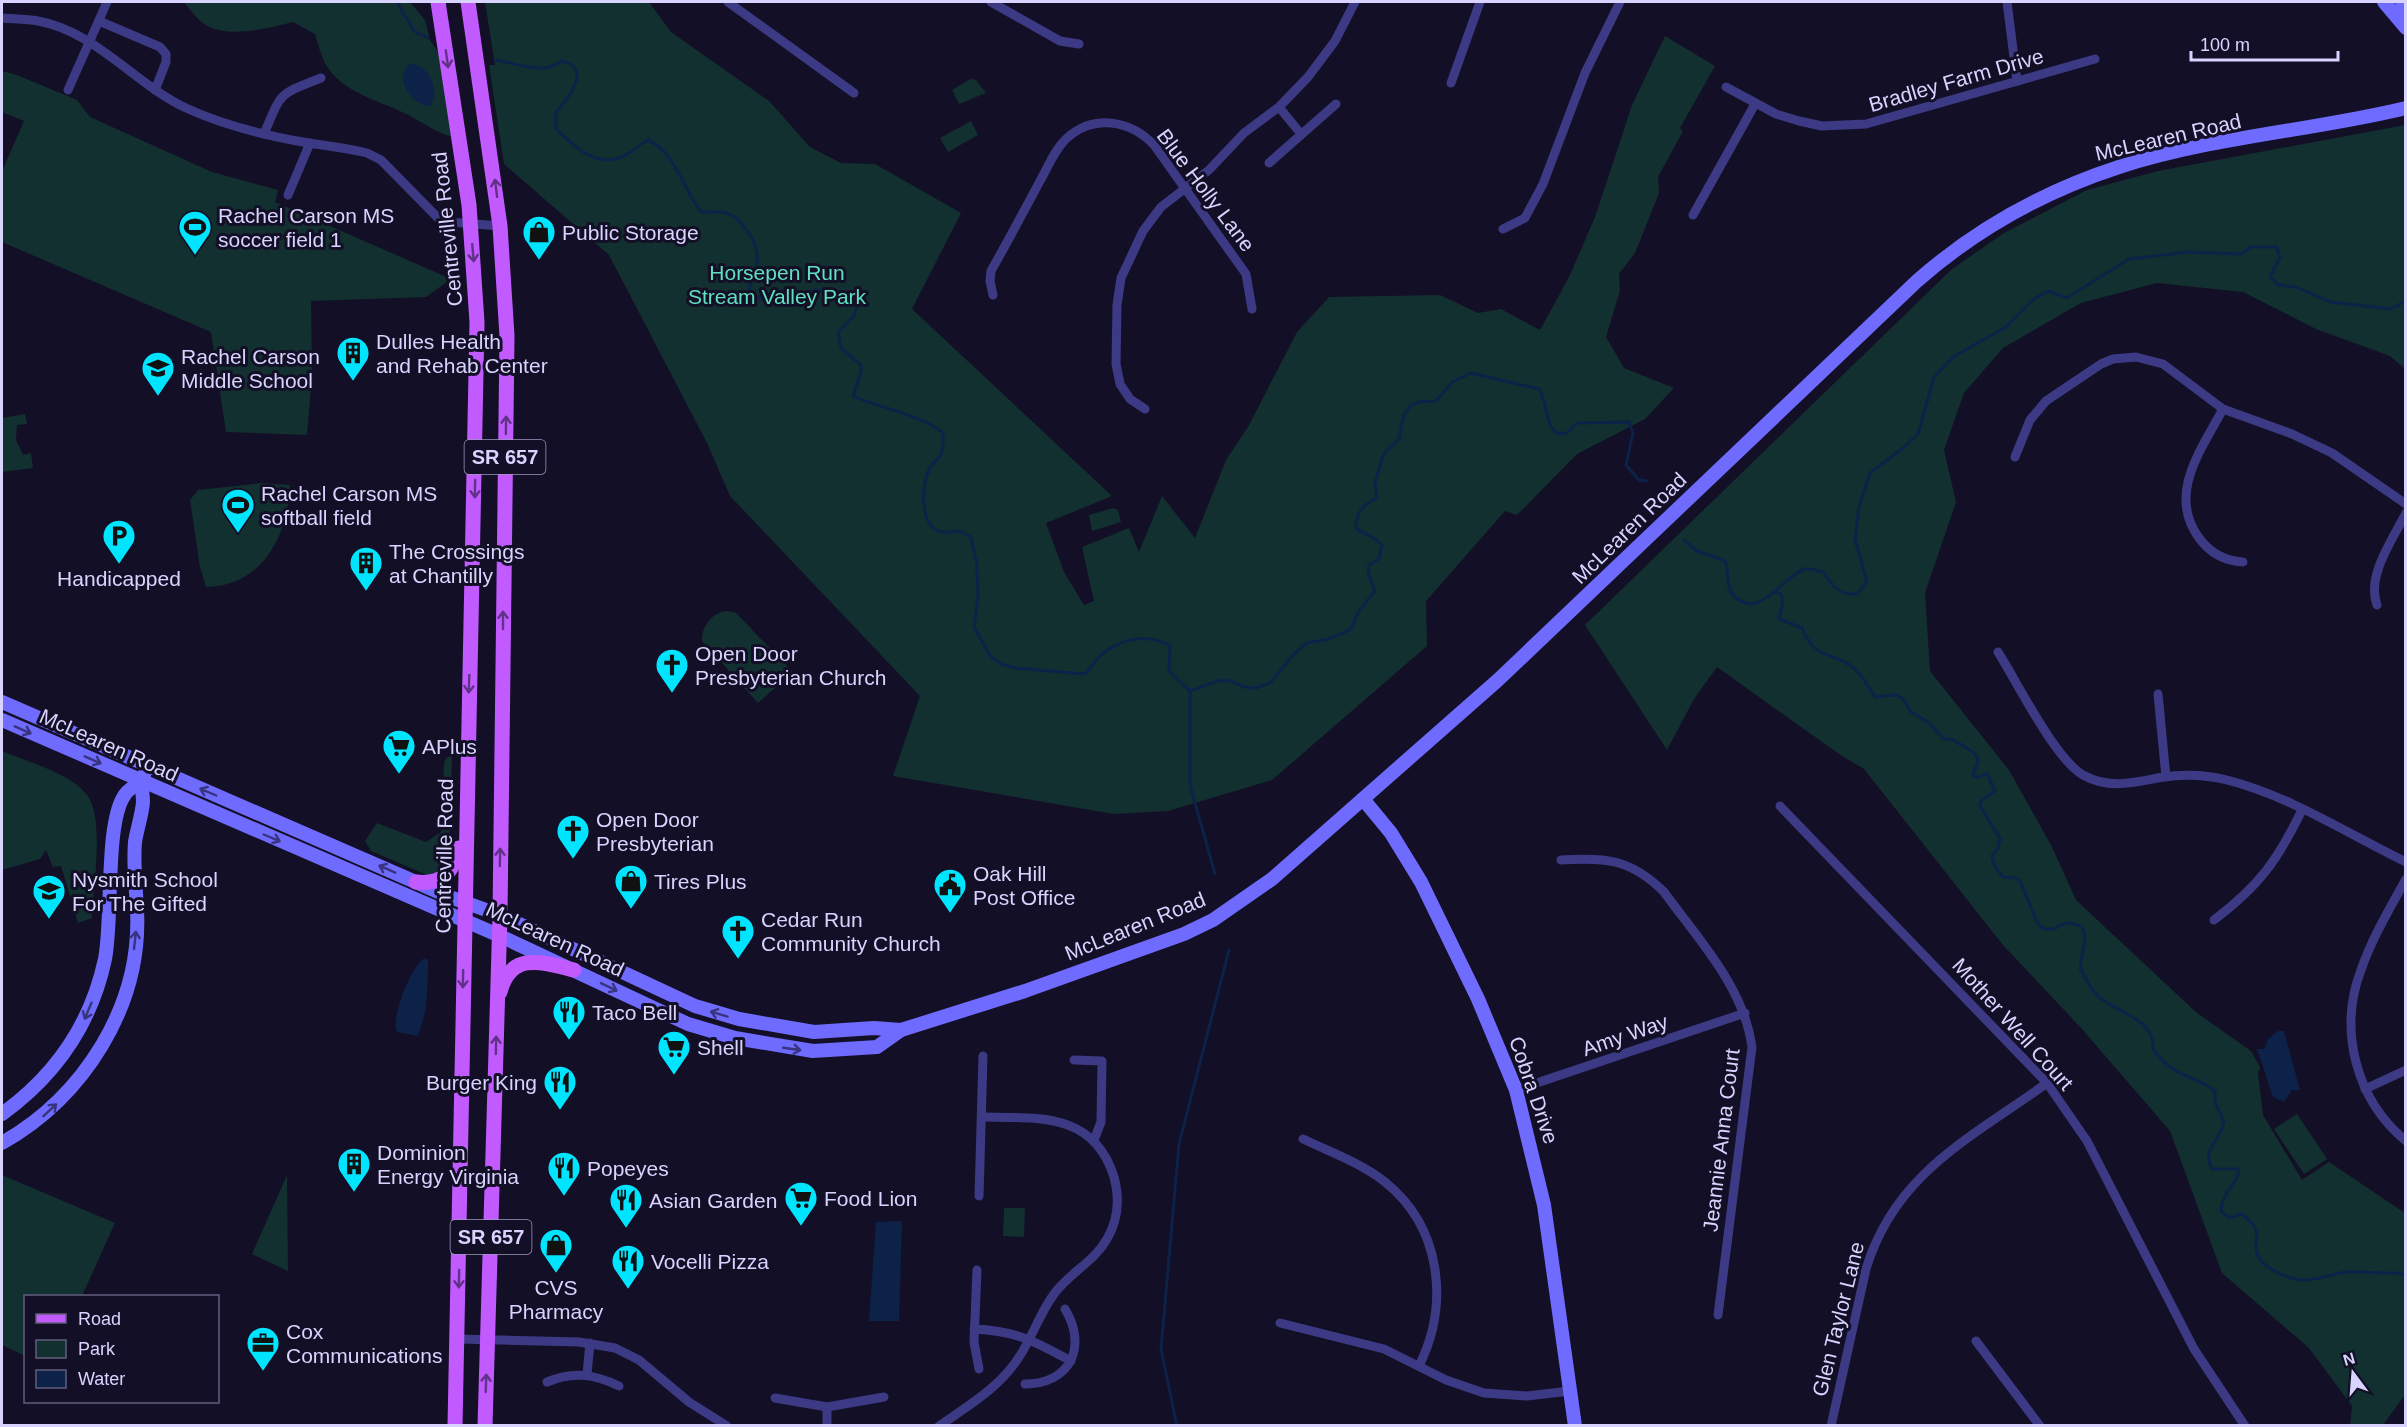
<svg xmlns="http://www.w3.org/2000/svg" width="2407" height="1427" viewBox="0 0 2407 1427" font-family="Helvetica,sans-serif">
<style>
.green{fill:#12302f}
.water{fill:#0c2248}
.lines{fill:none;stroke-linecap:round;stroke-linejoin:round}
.stream{stroke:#0c2248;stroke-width:3}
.street{stroke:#3d3a85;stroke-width:9}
.secondary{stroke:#6f6bff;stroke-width:14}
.primary{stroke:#c25bff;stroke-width:15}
.oneway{stroke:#623188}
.oneway2{stroke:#38347d}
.labels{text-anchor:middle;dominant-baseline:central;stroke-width:6;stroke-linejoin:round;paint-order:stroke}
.shield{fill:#130f26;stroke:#9e99be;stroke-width:1.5}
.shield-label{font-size:20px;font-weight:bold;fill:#d9d4ff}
.street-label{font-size:21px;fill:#d9d4ff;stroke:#130f26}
.poi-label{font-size:21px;fill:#d9d4ff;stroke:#130f26;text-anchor:start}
.park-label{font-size:21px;fill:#5fe0c0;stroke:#130f26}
</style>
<rect width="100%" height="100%" fill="#130f26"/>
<!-- green -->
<g class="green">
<path d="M183,2H410L425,20L430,40L440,55L453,137C437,133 427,125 412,117C384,101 344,95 326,65C321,56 318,44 315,34L293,22C269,28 229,39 206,25C197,21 190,8 183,2Z"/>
<path d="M485,2H649L671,32L769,101L810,147L841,163L875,164L961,213L912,309L1112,496L1046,523L1064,572L1084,605L1094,601L1082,547L1129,528L1139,552L1162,496L1195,538L1226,460L1248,427L1297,332L1329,297L1440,295L1478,313L1501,309L1540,330L1569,277L1595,217L1632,105L1665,36L1715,66L1680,128L1683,131L1658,177L1659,193L1635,253L1619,274L1620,291L1606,337L1624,368L1674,388L1645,419L1577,454L1517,515L1505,511L1426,601L1427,646L1272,780L1168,811L1114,814L893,776L920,696L730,496L707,443L609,255L504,164L489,65H495Z"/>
<path d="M2,71L17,75L77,100L90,117L212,172L278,190L275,202L451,279L426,297L311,301L312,376L307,435L226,432L211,332L2,242V171L24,121L2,112Z"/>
<path d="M970,79L976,80L986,93L959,104L952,90Z"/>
<path d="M971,121L978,135L948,152L940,138Z"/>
<path d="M2405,125V369L2390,356L2316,329L2243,292L2157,283L2081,303L2003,348L1964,393L1944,450L1956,502L1925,593L1930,671L2009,770L2052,847L2076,900L2197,1013L2251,1051L2260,1067L2258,1073L2263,1115L2302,1180L2329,1162L2405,1213V1395L2383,1425L2350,1426L2352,1406L2309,1348L2222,1273L2170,1131L2082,1029L2003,945L1864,769L1839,754L1717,667L1694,699L1667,750L1585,625L1952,269L2004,233L2087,190L2158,171Z"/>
<path d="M25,414L27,424L17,425L16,440L23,455L31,453L33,468L2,472V418Z"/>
<path d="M262,483L290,485C288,535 263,586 206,587L200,567L190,500L198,490Z"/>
<path d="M1113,508L1118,510L1121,522L1092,531L1089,515Z"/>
<path d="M727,611L736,613L793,672L758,703L702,641C701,627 712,612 727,611Z"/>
<path d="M2,751C26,761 72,774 87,795C105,818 93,888 92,918L78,923L61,866L53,867L46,850L40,859L2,870Z"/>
<path d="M452,755L449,859C445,867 437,875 427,875L371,851L365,841L377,823L426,842L441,832L444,764L446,758Z"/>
<path d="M2297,1114L2327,1159L2304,1174L2274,1129Z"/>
<path d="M2,1175L115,1223L82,1296H26L25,1356L2,1345Z"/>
<path d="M287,1175L288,1271L252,1254Z"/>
<path d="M1004,1208H1025L1024,1237L1003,1236Z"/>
</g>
<!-- water -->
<g class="water">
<path d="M409,64C428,63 442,91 430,106C412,106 393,78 409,64Z"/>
<path d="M425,958L428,960C428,983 428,1016 417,1036L397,1032C390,1019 411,965 425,958Z"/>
<path d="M2278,1031H2284L2300,1090H2292L2284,1102L2273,1097L2257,1049H2264L2268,1039Z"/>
<path d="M902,1221L899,1321H869L876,1222Z"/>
</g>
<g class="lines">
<!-- stream -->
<g class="stream">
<path d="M397,2L414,31L428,38"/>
<path d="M495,60C517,63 543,76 561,61C594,66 568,99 556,112V129C576,148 600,172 629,153C636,149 640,144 648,140C674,151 684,189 700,211C710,214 719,210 727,213C736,216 739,221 745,228C762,249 760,264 749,288L753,296L767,299L783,290L807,294L814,290L828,291L848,295L857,307L854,316L838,332L841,348L861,365V372L853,396C877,407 924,416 943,433C943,441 944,449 940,456C938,460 933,462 931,466C921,482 918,527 942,532C948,533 954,531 960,531L971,537L977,566L978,597L974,627L990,656L1001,664L1015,668L1084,674C1091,669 1094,662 1100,656C1118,639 1148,632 1170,646L1169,671L1190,691L1218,681L1228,680L1244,687L1256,688L1270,683L1294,654L1307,643L1329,639L1351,629L1359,611L1375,591L1368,572L1369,565L1379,559L1382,545C1375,536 1364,535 1356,528C1356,512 1363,505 1377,498L1375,482L1384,453L1399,439L1404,415L1410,406L1418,402L1436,401L1452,382L1471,373L1539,389C1549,401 1543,439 1567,433L1577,423L1629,422L1633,433L1626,465L1639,480L1647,481"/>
<path d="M1684,540L1697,551L1725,561C1730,572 1725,587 1734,596C1760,622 1783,575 1805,569C1810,568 1817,571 1823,572C1833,586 1838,595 1857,594L1867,582L1855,539L1859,507L1870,473L1903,448L1918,434L1934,377L1953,357L2006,327L2034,299L2048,291L2067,298L2129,259L2188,252L2242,254L2250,247H2277L2280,258L2270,276L2278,285L2296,287L2330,302L2390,309L2406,301"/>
<path d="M1776,592L1781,594L1783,602L1779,619L1802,628C1816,663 1835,650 1856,670C1864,678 1869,688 1875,697L1896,695L1902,698L1911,712L1928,722L1944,739H1952L1976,754L1978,761L1973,775L1978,778L1987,773L1995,791L1981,801L1980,806L2000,838L1998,848L1992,856C1993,865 1997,870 2003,877L2016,878L2020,881L2038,924L2044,929H2055C2064,921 2071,922 2082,927L2085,936L2080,968C2084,976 2089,985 2095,993C2114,1014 2155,1016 2153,1049C2157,1054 2162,1060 2166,1064C2181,1077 2201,1079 2215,1091V1102L2224,1122C2220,1141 2201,1149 2212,1169H2239C2238,1186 2223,1188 2221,1211L2229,1218L2241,1214C2269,1232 2249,1242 2259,1258C2266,1269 2292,1281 2305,1280C2319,1279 2333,1274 2347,1272C2364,1271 2381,1274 2398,1273L2406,1276"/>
<path d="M1190,691V785L1215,874"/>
<path d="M1177,1426L1161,1349L1179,1144L1229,950"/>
</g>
<!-- street -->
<g class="street">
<path d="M728,2L854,93"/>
<path d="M991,2L1060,41L1079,44"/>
<path d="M2007,2L2017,81"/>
<path d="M2,18C13,19 26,19 38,21C95,31 135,84 186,108C225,126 267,136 309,143C328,146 347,148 367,153L381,160L438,218L449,222L500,226"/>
<path d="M99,21L160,47L166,54V62L155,90"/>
<path d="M1451,83L1480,2"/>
<path d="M1726,87L1776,114L1799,121L1822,126L1866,124L2095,59"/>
<path d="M68,90L107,2"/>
<path d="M1279,107L1301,134"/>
<path d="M264,134C282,91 278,95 321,78"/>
<path d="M1269,163L1336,104"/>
<path d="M288,195L310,143"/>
<path d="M1693,215L1755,104"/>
<path d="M1503,229L1525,218L1543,184L1585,73L1620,2"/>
<path d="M993,295L990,281L991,271C1008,241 1024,211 1040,181C1048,167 1055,149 1067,138C1094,114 1130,120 1154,145L1246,274L1252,309"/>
<path d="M1145,409L1130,399L1120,384L1116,364L1117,305L1121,278L1143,231L1161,207L1209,170L1244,133L1279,107L1308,77L1335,41L1355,2"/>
<path d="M2223,409C2201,450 2167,494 2199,538C2210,553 2225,561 2243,562"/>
<path d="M2015,457L2030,420L2046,401L2101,364L2113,359L2136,357L2163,364L2223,409L2292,434L2332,453L2406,504"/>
<path d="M2377,605C2366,576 2393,539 2406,513"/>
<path d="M1998,652C2017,682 2055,759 2083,775C2110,790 2135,782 2163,777C2184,774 2207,775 2227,780C2290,796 2348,834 2406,862"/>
<path d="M2158,694L2166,777"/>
<path d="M1780,806L2047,1083L2087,1141L2194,1349L2245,1426"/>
<path d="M1561,860C1605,857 1631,859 1664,892C1698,939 1744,987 1752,1047L1718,1315"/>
<path d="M2406,879C2390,908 2372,938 2361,970C2338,1030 2356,1100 2406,1141"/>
<path d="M2214,920C2260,885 2277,861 2302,810"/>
<path d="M1074,1060L1102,1061L1101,1122L1094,1140"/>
<path d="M2365,1089L2406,1070"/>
<path d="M1516,1090L1745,1013"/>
<path d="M1303,1139C1330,1152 1361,1163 1385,1182C1441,1227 1450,1303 1419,1366"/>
<path d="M979,1196L983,1056"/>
<path d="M977,1270L974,1342L979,1369"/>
<path d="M1280,1323L1384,1349L1446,1380L1484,1393L1527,1396L1570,1391"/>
<path d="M974,1329C1017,1331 1034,1341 1071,1361"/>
<path d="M458,1339L579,1342L615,1348L639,1360L689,1402L727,1426"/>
<path d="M1976,1341L2040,1426"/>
<path d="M587,1374L590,1343"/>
<path d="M547,1382C573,1371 594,1374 619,1386"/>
<path d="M1025,1384C1070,1384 1088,1347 1065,1309"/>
<path d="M775,1398L827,1407L884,1397"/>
<path d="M827,1407V1426"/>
<path d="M939,1426C969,1405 1001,1387 1021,1354C1033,1335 1040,1313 1054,1294C1069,1273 1094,1262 1107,1239C1118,1220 1120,1199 1114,1177C1094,1112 1038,1118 982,1117"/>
<path d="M1831,1426L1866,1269C1895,1173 1971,1138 2047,1083"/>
</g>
<!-- secondary -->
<g class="secondary">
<path d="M2384,2L2406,28"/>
<path d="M2402,2L2406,11"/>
<path d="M2,702L450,897L500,915L695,1006L739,1019L814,1032L874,1028L901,1030L1025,991L1184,934L1213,920L1272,879L1498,680L1917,281C1976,229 2045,191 2119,167C2211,137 2311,131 2406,108"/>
<path d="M2,720L498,935L688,1024L735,1038L813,1051L877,1047L901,1030"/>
<path d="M1363,799L1391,833L1421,882L1478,999L1516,1090L1544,1205L1575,1426"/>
<path d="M2,1114C56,1075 91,1025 105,959C113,919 105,825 124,796C127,790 135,786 141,781"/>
<path d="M2,1143C83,1097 142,1007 137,910C136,887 133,865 135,842C137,829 142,815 143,802C143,792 140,784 144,775"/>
</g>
<!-- primary -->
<g class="primary">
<path d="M438,2L469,205L477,322L455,1426"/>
<path d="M468,2L500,226L507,336L500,915L485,1426"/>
<path d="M416,882C443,885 453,872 459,848"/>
<path d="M500,992C511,951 542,962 574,970"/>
</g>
</g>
<!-- one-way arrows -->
<defs><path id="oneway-shaft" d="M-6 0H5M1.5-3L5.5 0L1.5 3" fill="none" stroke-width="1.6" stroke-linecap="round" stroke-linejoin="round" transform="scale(1.5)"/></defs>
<g class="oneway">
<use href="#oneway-shaft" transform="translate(447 59) rotate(82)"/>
<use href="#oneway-shaft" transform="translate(496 188) rotate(-97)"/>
<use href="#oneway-shaft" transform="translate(473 253) rotate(85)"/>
<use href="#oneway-shaft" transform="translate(506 425) rotate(-89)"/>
<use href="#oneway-shaft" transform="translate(475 489) rotate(91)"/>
<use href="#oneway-shaft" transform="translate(503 620) rotate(-90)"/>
<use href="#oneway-shaft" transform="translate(469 684) rotate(92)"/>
<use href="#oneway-shaft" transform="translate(500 857) rotate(-89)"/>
<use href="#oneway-shaft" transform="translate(463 979) rotate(91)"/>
<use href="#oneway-shaft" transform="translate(496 1045) rotate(-89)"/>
<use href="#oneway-shaft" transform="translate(459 1279) rotate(91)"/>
<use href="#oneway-shaft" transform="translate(486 1383) rotate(-88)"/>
</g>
<g class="oneway2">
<use href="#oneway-shaft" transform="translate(23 730) rotate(24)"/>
<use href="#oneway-shaft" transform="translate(93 760) rotate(24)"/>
<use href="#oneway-shaft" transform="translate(208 792) rotate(-157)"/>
<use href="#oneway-shaft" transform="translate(272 838) rotate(23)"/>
<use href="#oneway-shaft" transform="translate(387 869) rotate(-156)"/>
<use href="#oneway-shaft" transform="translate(135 940) rotate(-84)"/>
<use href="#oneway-shaft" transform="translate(609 987) rotate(26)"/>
<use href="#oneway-shaft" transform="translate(88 1011) rotate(113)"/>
<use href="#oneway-shaft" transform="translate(719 1014) rotate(-163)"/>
<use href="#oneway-shaft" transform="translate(792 1049) rotate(8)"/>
<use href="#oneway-shaft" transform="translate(50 1110) rotate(-43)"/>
</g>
<!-- icons -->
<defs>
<g id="stadium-pin" transform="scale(1.725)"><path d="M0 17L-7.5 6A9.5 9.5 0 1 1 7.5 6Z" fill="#00e5ff" stroke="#130f26"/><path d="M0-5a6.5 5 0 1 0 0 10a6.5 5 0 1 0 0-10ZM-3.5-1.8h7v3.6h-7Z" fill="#111"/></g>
<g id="shop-pin" transform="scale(1.725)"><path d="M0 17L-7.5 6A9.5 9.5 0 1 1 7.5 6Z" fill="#00e5ff" stroke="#130f26"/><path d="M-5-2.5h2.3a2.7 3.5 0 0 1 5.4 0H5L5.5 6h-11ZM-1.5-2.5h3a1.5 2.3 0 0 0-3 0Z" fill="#111"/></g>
<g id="building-pin" transform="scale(1.725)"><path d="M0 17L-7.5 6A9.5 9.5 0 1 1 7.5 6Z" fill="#00e5ff" stroke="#130f26"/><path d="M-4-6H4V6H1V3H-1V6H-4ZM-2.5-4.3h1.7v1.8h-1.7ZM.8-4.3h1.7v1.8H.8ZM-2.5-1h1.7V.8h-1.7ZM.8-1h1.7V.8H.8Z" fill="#111"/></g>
<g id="school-pin" transform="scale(1.725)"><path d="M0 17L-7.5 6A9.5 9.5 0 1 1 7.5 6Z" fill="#00e5ff" stroke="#130f26"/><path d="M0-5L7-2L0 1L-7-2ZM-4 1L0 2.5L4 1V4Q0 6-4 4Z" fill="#111"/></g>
<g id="parking-pin" transform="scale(1.725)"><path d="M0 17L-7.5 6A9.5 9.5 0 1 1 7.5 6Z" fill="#00e5ff" stroke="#130f26"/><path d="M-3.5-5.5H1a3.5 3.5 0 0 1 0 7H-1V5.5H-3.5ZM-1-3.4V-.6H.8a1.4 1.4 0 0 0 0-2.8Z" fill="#111"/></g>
<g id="church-pin" transform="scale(1.725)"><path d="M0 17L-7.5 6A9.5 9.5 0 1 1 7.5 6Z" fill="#00e5ff" stroke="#130f26"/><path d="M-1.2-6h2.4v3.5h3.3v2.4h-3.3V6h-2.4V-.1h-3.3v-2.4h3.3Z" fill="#111"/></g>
<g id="supermarket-pin" transform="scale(1.725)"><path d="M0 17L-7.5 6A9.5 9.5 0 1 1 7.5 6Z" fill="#00e5ff" stroke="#130f26"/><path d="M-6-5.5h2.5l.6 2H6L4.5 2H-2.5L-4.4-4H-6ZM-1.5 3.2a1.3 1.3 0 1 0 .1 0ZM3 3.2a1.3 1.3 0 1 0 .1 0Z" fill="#111"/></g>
<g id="civic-pin" transform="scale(1.725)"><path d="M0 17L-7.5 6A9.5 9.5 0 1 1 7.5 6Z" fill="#00e5ff" stroke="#130f26"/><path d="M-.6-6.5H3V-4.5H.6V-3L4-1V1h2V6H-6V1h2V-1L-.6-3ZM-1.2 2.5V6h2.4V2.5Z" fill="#111"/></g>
<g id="restaurant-pin" transform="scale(1.725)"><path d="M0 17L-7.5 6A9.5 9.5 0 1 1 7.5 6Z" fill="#00e5ff" stroke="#130f26"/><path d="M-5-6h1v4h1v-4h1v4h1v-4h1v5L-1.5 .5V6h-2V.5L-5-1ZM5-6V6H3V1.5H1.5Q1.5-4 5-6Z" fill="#111"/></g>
<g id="office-pin" transform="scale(1.725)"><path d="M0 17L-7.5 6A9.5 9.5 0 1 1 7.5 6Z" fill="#00e5ff" stroke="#130f26"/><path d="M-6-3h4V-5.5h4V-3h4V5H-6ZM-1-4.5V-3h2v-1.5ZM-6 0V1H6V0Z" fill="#111"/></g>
</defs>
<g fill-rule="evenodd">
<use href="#stadium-pin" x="195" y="227"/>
<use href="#shop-pin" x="539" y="232"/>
<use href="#building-pin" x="353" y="353"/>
<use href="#school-pin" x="158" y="368"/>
<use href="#stadium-pin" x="238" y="505"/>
<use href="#parking-pin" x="119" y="536"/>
<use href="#building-pin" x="366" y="563"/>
<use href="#church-pin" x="672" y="665"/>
<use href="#supermarket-pin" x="399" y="746"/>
<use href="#church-pin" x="573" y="831"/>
<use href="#shop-pin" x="631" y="881"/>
<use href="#civic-pin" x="950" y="885"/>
<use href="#school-pin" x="49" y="891"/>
<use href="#church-pin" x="738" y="931"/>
<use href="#restaurant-pin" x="569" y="1012"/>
<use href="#supermarket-pin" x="674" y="1047"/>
<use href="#restaurant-pin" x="560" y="1082"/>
<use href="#building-pin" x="354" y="1164"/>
<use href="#restaurant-pin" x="564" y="1168"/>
<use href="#supermarket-pin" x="801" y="1198"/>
<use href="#restaurant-pin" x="626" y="1200"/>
<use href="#shop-pin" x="556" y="1245"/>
<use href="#restaurant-pin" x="628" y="1261"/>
<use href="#office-pin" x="263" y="1343"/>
</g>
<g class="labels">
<!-- shield labels -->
<g class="shield">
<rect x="464.5" y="440" width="81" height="34" rx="4.5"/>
<rect x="450.5" y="1220" width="81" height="34" rx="4.5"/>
</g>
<g class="shield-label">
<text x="505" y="457">SR 657</text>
<text x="491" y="1237">SR 657</text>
</g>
<!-- street labels -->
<g class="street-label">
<text transform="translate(1956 80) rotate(-16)">Bradley Farm Drive</text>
<text transform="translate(2168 137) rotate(-13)">McLearen Road</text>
<text transform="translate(1206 190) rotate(53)">Blue Holly Lane</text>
<text transform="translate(447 229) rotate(-96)">Centreville Road</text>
<text transform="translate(1629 528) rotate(-44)">McLearen Road</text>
<text transform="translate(109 745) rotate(24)">McLearen Road</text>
<text transform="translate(444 856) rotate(-89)">Centreville Road</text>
<text transform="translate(1135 926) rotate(-22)">McLearen Road</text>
<text transform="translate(555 939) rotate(25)">McLearen Road</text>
<text transform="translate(2013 1024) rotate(48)">Mother Well Court</text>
<text transform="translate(1625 1035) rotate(-19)">Amy Way</text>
<text transform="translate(1534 1090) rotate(71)">Cobra Drive</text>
<text transform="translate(1721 1140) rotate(-83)">Jeannie Anna Court</text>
<text transform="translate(1838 1319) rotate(-76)">Glen Taylor Lane</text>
</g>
<!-- poi labels -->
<g class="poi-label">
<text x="218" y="215">Rachel Carson MS<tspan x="218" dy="24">soccer field 1</tspan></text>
<text x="562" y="232">Public Storage</text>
<text x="376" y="341">Dulles Health<tspan x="376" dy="24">and Rehab Center</tspan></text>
<text x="181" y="356">Rachel Carson<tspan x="181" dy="24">Middle School</tspan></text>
<text x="261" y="493">Rachel Carson MS<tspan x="261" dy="24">softball field</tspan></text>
<text x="389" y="551">The Crossings<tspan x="389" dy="24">at Chantilly</tspan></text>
<text x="119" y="578" text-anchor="middle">Handicapped</text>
<text x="695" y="653">Open Door<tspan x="695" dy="24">Presbyterian Church</tspan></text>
<text x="422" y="746">APlus</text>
<text x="596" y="819">Open Door<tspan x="596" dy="24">Presbyterian</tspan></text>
<text x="973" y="873">Oak Hill<tspan x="973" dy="24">Post Office</tspan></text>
<text x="72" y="879">Nysmith School<tspan x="72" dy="24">For The Gifted</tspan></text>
<text x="654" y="881">Tires Plus</text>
<text x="761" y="919">Cedar Run<tspan x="761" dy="24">Community Church</tspan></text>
<text x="592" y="1012">Taco Bell</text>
<text x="697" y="1047">Shell</text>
<text x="537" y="1082" text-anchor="end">Burger King</text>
<text x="377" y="1152">Dominion<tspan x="377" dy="24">Energy Virginia</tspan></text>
<text x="587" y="1168">Popeyes</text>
<text x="824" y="1198">Food Lion</text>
<text x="649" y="1200">Asian Garden</text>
<text x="651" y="1261">Vocelli Pizza</text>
<text x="556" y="1287" text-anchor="middle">CVS<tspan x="556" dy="24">Pharmacy</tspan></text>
<text x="286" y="1331">Cox<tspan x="286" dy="24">Communications</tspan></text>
</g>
<!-- park labels -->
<g class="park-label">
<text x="777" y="272">Horsepen Run<tspan x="777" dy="24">Stream Valley Park</tspan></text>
</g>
</g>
<!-- border -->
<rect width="2407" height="1427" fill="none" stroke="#d9d4ff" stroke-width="6"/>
<!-- legend -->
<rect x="24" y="1295" width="195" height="108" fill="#130f26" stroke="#625e7d" stroke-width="1.5"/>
<rect x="36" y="1314" width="30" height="9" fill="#c25bff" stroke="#625e7d" stroke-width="1.5"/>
<text x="78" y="1325" font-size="18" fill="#d9d4ff">Road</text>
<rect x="36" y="1340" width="30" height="18" fill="#12302f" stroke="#625e7d" stroke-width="1.5"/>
<text x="78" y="1355" font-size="18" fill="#d9d4ff">Park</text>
<rect x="36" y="1370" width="30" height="18" fill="#0c2248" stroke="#625e7d" stroke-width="1.5"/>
<text x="78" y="1385" font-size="18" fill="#d9d4ff">Water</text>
<!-- north arrow -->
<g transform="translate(2353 1373) rotate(344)" stroke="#130f26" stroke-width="4.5" paint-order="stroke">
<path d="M0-4.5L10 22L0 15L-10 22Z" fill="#d9d4ff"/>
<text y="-9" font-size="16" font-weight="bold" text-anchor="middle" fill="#d9d4ff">N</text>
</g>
<!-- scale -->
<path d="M2191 51v9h147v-9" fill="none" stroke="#d9d4ff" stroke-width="3"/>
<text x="2200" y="51" font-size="18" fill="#d9d4ff" stroke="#130f26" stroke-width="4.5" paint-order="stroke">100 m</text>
</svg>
